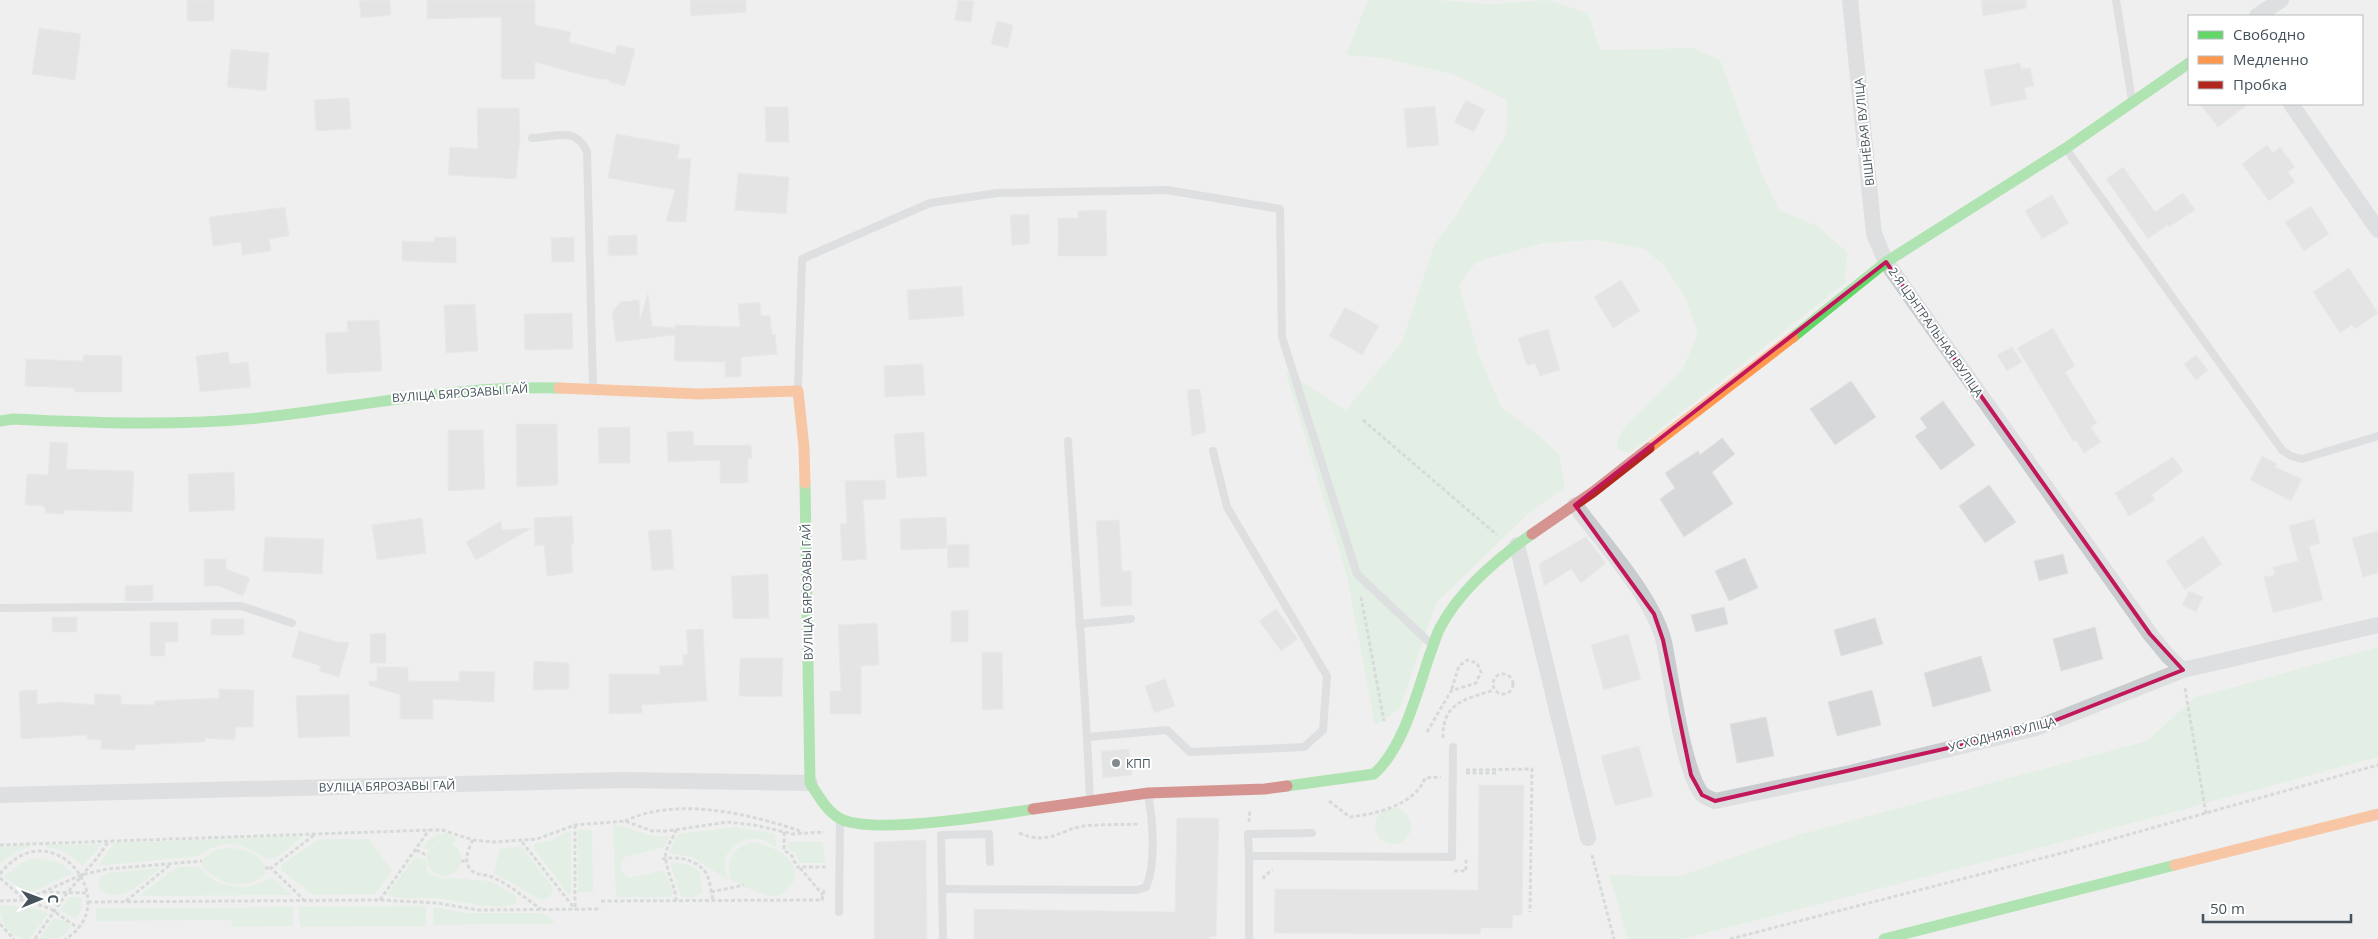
<svg xmlns="http://www.w3.org/2000/svg" width="2378" height="939" viewBox="0 0 2378 939" font-family="'Open Sans',sans-serif">
<style>
.green{fill:#d2f0d9}
.building{fill:#d7d8d9;stroke:#e1e1e2}
.lines{fill:none;stroke-linecap:round;stroke-linejoin:round}
.path{stroke:#b6c4be;stroke-width:3;stroke-dasharray:4 2.5;stroke-linecap:butt}
.lane{stroke:#c8ccce;stroke-width:8}
.street{stroke:#c8ccce;stroke-width:16}
.fast{stroke:#63d668;stroke-width:11}
.slow{stroke:#ff974d;stroke-width:11}
.jam{stroke:#b3261e;stroke-width:11}
.marked{fill:none;stroke:#c2185b;stroke-width:4;stroke-linejoin:round}
.poi-dot{fill:#818a8f;stroke:#fff;stroke-width:2}
.labels{text-anchor:middle;dominant-baseline:central;stroke-width:4;stroke-linejoin:round;paint-order:stroke}
.street-label{font-size:12px;fill:#45545c;stroke:#fff}
.poi-label{font-size:12px;fill:#45545c;stroke:#fff;text-anchor:start}
</style>
<rect width="100%" height="100%" fill="#f0efef"/>
<!-- green -->
<g class="green">
<path d="M1368,0H1437L1492,4L1547,0L1588,13L1600,50L1692,48L1720,60L1760,169L1779,210L1817,226L1847,252L1845,283L1630,453L1618,450L1617,440L1626,425L1683,368L1698,334L1685,297L1664,265L1644,249L1598,240L1543,243L1476,262L1459,285L1478,353L1501,407L1531,429L1559,454L1565,487L1528,514L1436,603L1400,708L1375,726L1347,576L1285,371L1346,410L1402,342L1435,243L1456,216L1506,135L1507,100L1453,74L1382,58L1346,55Z"/>
<path d="M2378,647V757L2024,852L1682,939H1628L1609,875L1680,876L1795,836L2147,741L2194,698Z"/>
<circle cx="1393" cy="826" r="18"/>
<path d="M613,825C634,826 644,839 669,836L664,847L625,857C618,865 619,873 629,878L664,870L673,892L671,897H617L616,896Z"/>
<path d="M734,827L771,833L775,836L777,848C773,846 768,842 763,840C750,835 732,843 726,856C723,863 726,873 728,880L692,857L669,853L678,834Z"/>
<path d="M571,830V894H568L534,848V844L550,841Z"/>
<path d="M578,830H592L593,892H578Z"/>
<path d="M445,833L456,838L453,844L439,841L428,850L423,848L430,838Z"/>
<path d="M303,836C294,843 284,854 274,858C259,864 241,825 198,856L98,866L114,843Z"/>
<path d="M320,839H369L392,871L375,894L313,895L281,870V865Z"/>
<path d="M752,842C765,844 786,852 792,864C801,879 787,897 771,896C758,894 743,885 731,880C725,860 733,847 752,842Z"/>
<path d="M788,842H823L825,863H799L796,853L788,849Z"/>
<circle cx="444" cy="859" r="17"/>
<path d="M102,844L83,866L64,851L46,847V845Z"/>
<path d="M35,845L15,852L0,864V847Z"/>
<path d="M521,846L552,886L553,890L549,898L541,900L494,873L500,849Z"/>
<path d="M225,848C240,847 268,853 265,874C247,892 216,885 202,865L203,859L214,851Z"/>
<path d="M415,857L426,860L427,870L432,875L444,879L453,878L490,881L516,896L517,903C500,913 453,899 432,898C418,897 402,900 389,896L388,893Z"/>
<path d="M37,858L60,863L72,873L28,894L4,877L22,862Z"/>
<path d="M670,862L686,864L699,870L703,893L693,898L681,897Z"/>
<path d="M177,867H199L216,882L236,887H247L272,878L293,895L139,896Z"/>
<path d="M161,868C150,876 138,888 125,893C109,901 85,886 107,873Z"/>
<path d="M70,897L82,898L81,910L76,919L60,910Z"/>
<path d="M0,905L30,907L49,913L29,939C10,939 0,923 0,905Z"/>
<path d="M426,906V926L300,927L299,907Z"/>
<path d="M293,907V926L232,927L231,920L96,921V908Z"/>
<path d="M434,907L466,913H540L549,917L556,924L433,925Z"/>
<path d="M54,918L65,921L71,926C64,939 54,939 39,939Z"/>
</g>
<!-- building -->
<g class="building">
<rect x="187" y="0" width="27" height="21"/>
<path d="M359,0H390L391,15L361,18Z"/>
<path d="M427,0H535V25L571,32L569,42L615,54L617,45L635,49L625,86L609,82V79H597L535,62V79H501V17L427,19Z"/>
<path d="M690,0H746V12L691,16Z"/>
<path d="M958,0L974,1L971,22L955,20Z"/>
<path d="M1981,0H2026L2027,8L1983,16Z"/>
<path d="M997,21L1013,25L1008,48L991,44Z"/>
<path d="M39,28L81,34L75,80L32,74Z"/>
<path d="M231,49L269,53L266,91L227,87Z"/>
<path d="M2020,63L2021,69L2030,68L2034,86L2024,88L2027,99L1991,106L1984,70Z"/>
<path d="M349,98L351,129L316,131L314,100Z"/>
<path d="M1466,100L1485,110L1474,132L1454,122Z"/>
<path d="M2200,104H2248L2218,127Z"/>
<path d="M1435,106L1439,145L1407,148L1404,109Z"/>
<path d="M765,107H788L789,142H766Z"/>
<path d="M477,108H519L520,139L516,179L448,175L450,147L478,149Z"/>
<path d="M616,134L680,145L677,159L691,158L686,222L666,221L675,190L608,178Z"/>
<path d="M2267,145L2273,153L2280,147L2295,167L2288,172L2295,182L2269,201L2242,164Z"/>
<path d="M2123,167L2155,212L2183,193L2195,210L2169,227L2167,225L2148,239L2106,179Z"/>
<path d="M738,173L789,177L786,214L735,210Z"/>
<path d="M2052,195L2069,223L2042,239L2025,211Z"/>
<path d="M2311,206L2329,234L2304,251L2285,222Z"/>
<path d="M285,207L289,236L269,239L271,251L242,255L241,242L213,246L209,217Z"/>
<path d="M1106,210L1107,256H1058V218H1078V211Z"/>
<path d="M1029,214L1030,244L1012,245L1010,215Z"/>
<path d="M637,235V255L608,256V236Z"/>
<path d="M434,237H456V263L402,261V241L434,242Z"/>
<path d="M574,237V262H552L551,238Z"/>
<path d="M2349,268L2378,313L2355,329L2352,325L2340,333L2313,292Z"/>
<path d="M1621,280L1640,311L1613,328L1594,297Z"/>
<path d="M962,286L964,316L909,320L907,290Z"/>
<path d="M648,293L652,326L675,328V325L740,327L738,304L760,302L761,316L770,315L772,335L775,334L777,354L741,357V377H725V362L674,361L675,335L616,342L612,313L620,302L639,300L640,320Z"/>
<path d="M475,304L478,351L446,353L444,305Z"/>
<path d="M1345,307L1379,326L1362,355L1329,336Z"/>
<path d="M572,313L573,349L525,350L524,314Z"/>
<path d="M379,320L382,371L327,374L325,333L348,332L347,321Z"/>
<path d="M2053,328L2075,366L2065,372L2097,423L2091,427L2101,442L2084,453L2076,440L2073,441L2017,348Z"/>
<path d="M1548,329L1560,370L1540,376L1535,363L1527,366L1518,338Z"/>
<path d="M2012,347L2022,362L2007,371L1997,355Z"/>
<path d="M228,352L230,364L248,362L251,387L200,392L196,356Z"/>
<path d="M83,355L122,356V392H74V388L25,386L26,359L83,361Z"/>
<path d="M2196,355L2208,370L2196,380L2184,364Z"/>
<path d="M923,364L925,395L885,397L884,366Z"/>
<path d="M1851,381L1876,417L1835,445L1810,409Z"/>
<path d="M1200,389L1206,432L1192,436L1187,390Z"/>
<path d="M1943,401L1975,445L1941,470L1915,436L1927,428L1920,418Z"/>
<path d="M516,424H557L558,485L517,487Z"/>
<path d="M630,427V463H599L598,428Z"/>
<path d="M448,430H483L485,489L448,491Z"/>
<path d="M693,431L694,445H751L752,458H748V483H720V460L668,462L667,432Z"/>
<path d="M924,432L927,476L897,478L894,434Z"/>
<path d="M1722,438L1735,454L1712,472L1733,504L1684,537L1660,499L1675,488L1665,473L1698,451L1700,455Z"/>
<path d="M50,442L68,443L66,469L134,471L132,512L64,510V514L46,513L44,506L25,505L27,474L48,475Z"/>
<path d="M2262,456L2277,464L2275,467L2302,479L2291,501L2250,480Z"/>
<path d="M2173,457L2183,471L2152,495L2155,500L2129,516L2115,493Z"/>
<path d="M234,472L235,510L189,512L188,474Z"/>
<path d="M885,480L886,499L863,500L867,559L842,561L840,524L847,523L845,481Z"/>
<path d="M1989,485L2016,522L1985,543L1959,506Z"/>
<path d="M572,516L574,544H571L573,573L547,576L544,545L535,546L534,518Z"/>
<path d="M946,517L947,548L901,550L900,519Z"/>
<path d="M422,518L426,553L377,560L372,525Z"/>
<path d="M2314,519L2320,543L2309,546L2323,600L2273,613L2264,577L2275,575L2273,567L2298,561L2289,526Z"/>
<path d="M1119,520L1122,571H1131L1132,605L1101,607L1096,521Z"/>
<path d="M501,521L502,530L532,528L476,560L466,542Z"/>
<path d="M671,529L674,569L652,571L648,531Z"/>
<path d="M2378,531V573L2363,577L2352,538Z"/>
<path d="M2203,536L2222,564L2185,590L2166,561Z"/>
<path d="M265,537L324,539L322,574L263,571Z"/>
<path d="M1586,537L1606,563L1581,583L1571,569L1544,586L1539,564Z"/>
<path d="M969,544V567L948,568L947,545Z"/>
<path d="M2063,554L2068,573L2039,581L2034,561Z"/>
<path d="M1745,558L1758,588L1729,601L1715,571Z"/>
<path d="M204,559H226V569L250,578L243,596L219,586H204Z"/>
<path d="M768,574L769,618L733,619L731,576Z"/>
<path d="M153,585V601H125V586Z"/>
<path d="M2189,591L2203,597L2196,612L2182,605Z"/>
<path d="M1724,607L1728,624L1696,632L1691,615Z"/>
<path d="M1276,609L1298,639L1281,651L1259,621Z"/>
<path d="M968,610V642H951V611Z"/>
<rect x="52" y="617" width="25" height="15"/>
<path d="M1875,618L1883,644L1841,656L1834,630Z"/>
<rect x="211" y="619" width="33" height="16"/>
<path d="M150,622H178V642H165V656H150Z"/>
<path d="M877,623L879,665L861,666V714H830V691H841L838,625Z"/>
<path d="M2095,627L2103,659L2061,671L2053,639Z"/>
<path d="M703,629L707,701L642,705V713L609,714V674H660L659,666L683,665V655L688,654L686,630Z"/>
<path d="M299,631L338,642H349L339,677L319,671L321,666L292,657Z"/>
<path d="M386,633V663H370V634Z"/>
<path d="M1628,634L1641,679L1604,690L1591,645Z"/>
<path d="M982,652H1002L1003,709L982,710Z"/>
<path d="M1981,656L1991,691L1933,707L1924,673Z"/>
<path d="M740,658H783L782,697L739,696Z"/>
<path d="M534,661L569,663V689L533,690Z"/>
<path d="M377,667H408V681H459V671L495,672L494,702L433,699V719H400V695L369,685V681H377Z"/>
<path d="M1165,679L1175,706L1154,713L1145,686Z"/>
<path d="M219,689L254,690L253,727H236L235,740L205,738V742L135,745V750L101,749V740L87,739V735L21,739L19,691L37,690V704L64,702L94,705L95,694L121,695V704L154,705V701L219,698Z"/>
<path d="M1872,690L1881,725L1837,736L1828,702Z"/>
<path d="M349,694L350,736L298,738L296,696Z"/>
<path d="M1766,717L1774,756L1737,763L1730,724Z"/>
<path d="M1639,746L1653,796L1615,806L1601,756Z"/>
<path d="M1129,749L1132,775L1103,778L1101,751Z"/>
<path d="M1479,785H1524L1522,915H1513L1512,928H1481L1480,934L1274,933L1275,889L1478,890Z"/>
<path d="M1177,818H1219L1216,936L1209,937V939H974V909L1175,912Z"/>
<path d="M926,840L927,939H874V842Z"/>
</g>
<g class="lines">
<!-- path -->
<g class="path">
<path d="M1363,420L1497,535"/>
<path d="M1361,597L1384,721"/>
<circle cx="1503" cy="684" r="10"/>
<path d="M2185,688L2206,814"/>
<path d="M1427,732L1451,691L1476,683L1481,672L1477,663L1467,660L1459,666L1451,691"/>
<path d="M1443,738C1442,703 1465,699 1494,690"/>
<path d="M1466,770L1532,769L1530,912"/>
<path d="M1466,773H1496"/>
<path d="M1329,801L1350,817C1376,814 1415,805 1425,778L1441,777"/>
<path d="M625,821C677,796 751,814 803,832"/>
<path d="M1249,822L1250,809"/>
<path d="M575,825V908"/>
<path d="M784,832V850L792,856L797,867H826"/>
<path d="M1019,833C1050,846 1058,830 1084,826C1102,824 1122,825 1140,824"/>
<path d="M473,840C469,848 463,860 470,869C476,876 484,874 492,877C509,884 526,899 541,909"/>
<path d="M522,842L575,909"/>
<path d="M0,845L430,830H442L473,840L494,842L537,839L575,825L625,821L652,831H667L728,822L754,825L793,834L824,832"/>
<path d="M416,850L428,856"/>
<path d="M1592,855L1614,939"/>
<path d="M662,859C677,856 697,859 706,873C710,880 711,892 713,900"/>
<path d="M461,861H467"/>
<path d="M265,868H271"/>
<path d="M800,868L823,895"/>
<path d="M1454,871H1466V860"/>
<path d="M0,874C52,807 126,904 65,939"/>
<path d="M0,878L25,900L81,875L107,869L202,861"/>
<path d="M1263,879L1265,875L1273,870"/>
<path d="M43,892L87,893"/>
<path d="M711,892L744,885"/>
<path d="M380,900L429,830"/>
<path d="M0,901L25,900L51,909L78,928"/>
<path d="M126,901L171,864"/>
<path d="M305,901L271,868L314,835"/>
<path d="M601,901L822,900L824,890"/>
<path d="M676,901C676,885 661,862 667,849C669,842 674,837 676,830"/>
<path d="M88,902L380,900L437,903L478,910L601,909"/>
<path d="M0,924L14,939"/>
<path d="M35,939L67,893L97,858L108,842"/>
<path d="M1730,939L2066,852L2378,765"/>
</g>
<!-- lane -->
<g class="lane">
<path d="M2116,0L2132,100"/>
<path d="M532,138C557,137 576,126 587,152L593,387"/>
<path d="M2067,150L2282,450L2291,456L2302,459L2378,436"/>
<path d="M798,389L802,259L930,203L997,193L1167,190L1280,209L1282,337L1357,574L1431,644"/>
<path d="M1068,441C1075,561 1085,681 1090,800"/>
<path d="M0,608L241,606L292,623"/>
<path d="M1079,624L1131,619"/>
<path d="M1088,737L1167,730L1190,752L1304,747L1323,730L1327,676L1227,507L1213,451"/>
<path d="M1249,856L1248,834L1312,833"/>
<path d="M942,889L1137,890L1146,887C1156,865 1153,819 1148,795"/>
<path d="M839,912L840,821"/>
<path d="M943,939L941,835L989,834L990,862"/>
<path d="M1249,939V856L1452,857L1453,747"/>
</g>
<!-- street -->
<g class="street">
<path d="M1850,0L1874,234L1886,262L2150,634L2168,656L2183,670"/>
<path d="M2257,16L2281,0"/>
<path d="M2291,104L2378,230"/>
<path d="M1575,505C1603,543 1653,597 1664,642C1671,675 1683,772 1702,794C1705,797 1711,799 1715,801L1850,773L2036,728L2183,670L2378,625"/>
<path d="M1517,545L1588,838"/>
<path d="M0,795L624,780L810,783"/>
</g>
<!-- fast -->
<g class="fast">
<path d="M1793,337L1886,262L2066,148L2189,63"/>
<path d="M0,421L13,419C95,423 177,426 258,418C359,407 457,385 559,388"/>
<path d="M805,483L810,783C818,795 826,810 839,818C869,836 996,815 1033,809"/>
<path d="M1287,786L1374,774C1404,747 1417,692 1430,654C1434,645 1436,634 1441,626C1461,589 1498,558 1532,534"/>
<path d="M1884,939L2175,865"/>
</g>
<!-- slow -->
<g class="slow">
<path d="M559,388L699,394L798,391L804,447L805,483"/>
<path d="M1649,448L1793,337"/>
<path d="M2175,865L2378,814"/>
</g>
<!-- jam -->
<g class="jam">
<path d="M1532,534L1593,492L1649,448"/>
<path d="M1033,809L1148,793L1265,789L1287,786"/>
</g>
</g>
<!-- marked area -->
<path d="M0 0H2378V939H0ZM1886,262L2150,634L2183,670L2036,728L1715,801L1702,795L1691,775L1663,640L1654,614L1575,505Z" fill="#f0efef" fill-opacity=".55" fill-rule="evenodd"/>
<path class="marked" d="M1886,262L2150,634L2183,670L2036,728L1715,801L1702,795L1691,775L1663,640L1654,614L1575,505Z"/>
<!-- markers -->
<circle class="poi-dot" cx="1116" cy="763" r="5"/>
<g class="labels">
<!-- street labels -->
<g class="street-label">
<text transform="translate(1864 132) rotate(-96)">ВІШНЁВАЯ ВУЛІЦА</text>
<text transform="translate(1936 332) rotate(55)">2-Я ЦЭНТРАЛЬНАЯ ВУЛІЦА</text>
<text transform="translate(460 393) rotate(-4)">ВУЛІЦА БЯРОЗАВЫ ГАЙ</text>
<text transform="translate(807 592) rotate(-91)">ВУЛІЦА БЯРОЗАВЫ ГАЙ</text>
<text transform="translate(2002 734) rotate(-14)">УСХОДНЯЯ ВУЛІЦА</text>
<text transform="translate(387 786) rotate(-1)">ВУЛІЦА БЯРОЗАВЫ ГАЙ</text>
</g>
<!-- poi labels -->
<g class="poi-label">
<text x="1126" y="763">КПП</text>
</g>
</g>
<!-- legend -->
<rect x="2188" y="15" width="175" height="90" fill="#ffffff" stroke="#b5bbbe"/>
<rect x="2198" y="31" width="25" height="8" fill="#63d668" stroke="#b5bbbe"/>
<text x="2233" y="40" font-size="15" fill="#45545c">Свободно</text>
<rect x="2198" y="56" width="25" height="8" fill="#ff974d" stroke="#b5bbbe"/>
<text x="2233" y="65" font-size="15" fill="#45545c">Медленно</text>
<rect x="2198" y="81" width="25" height="8" fill="#b3261e" stroke="#b5bbbe"/>
<text x="2233" y="90" font-size="15" fill="#45545c">Пробка</text>
<!-- north arrow -->
<g transform="translate(40 899) rotate(89)" stroke="#ffffff" stroke-width="4" paint-order="stroke">
<path d="M0-4L9 19L0 12L-9 19Z" fill="#45545c"/>
<text y="-8" font-size="14" font-weight="bold" text-anchor="middle" fill="#45545c">С</text>
</g>
<!-- scale -->
<path d="M2203 914v8h148v-8" fill="none" stroke="#45545c" stroke-width="2.5"/>
<text x="2210" y="914" font-size="15" fill="#45545c" stroke="#ffffff" stroke-width="4" paint-order="stroke">50 m</text>
</svg>
